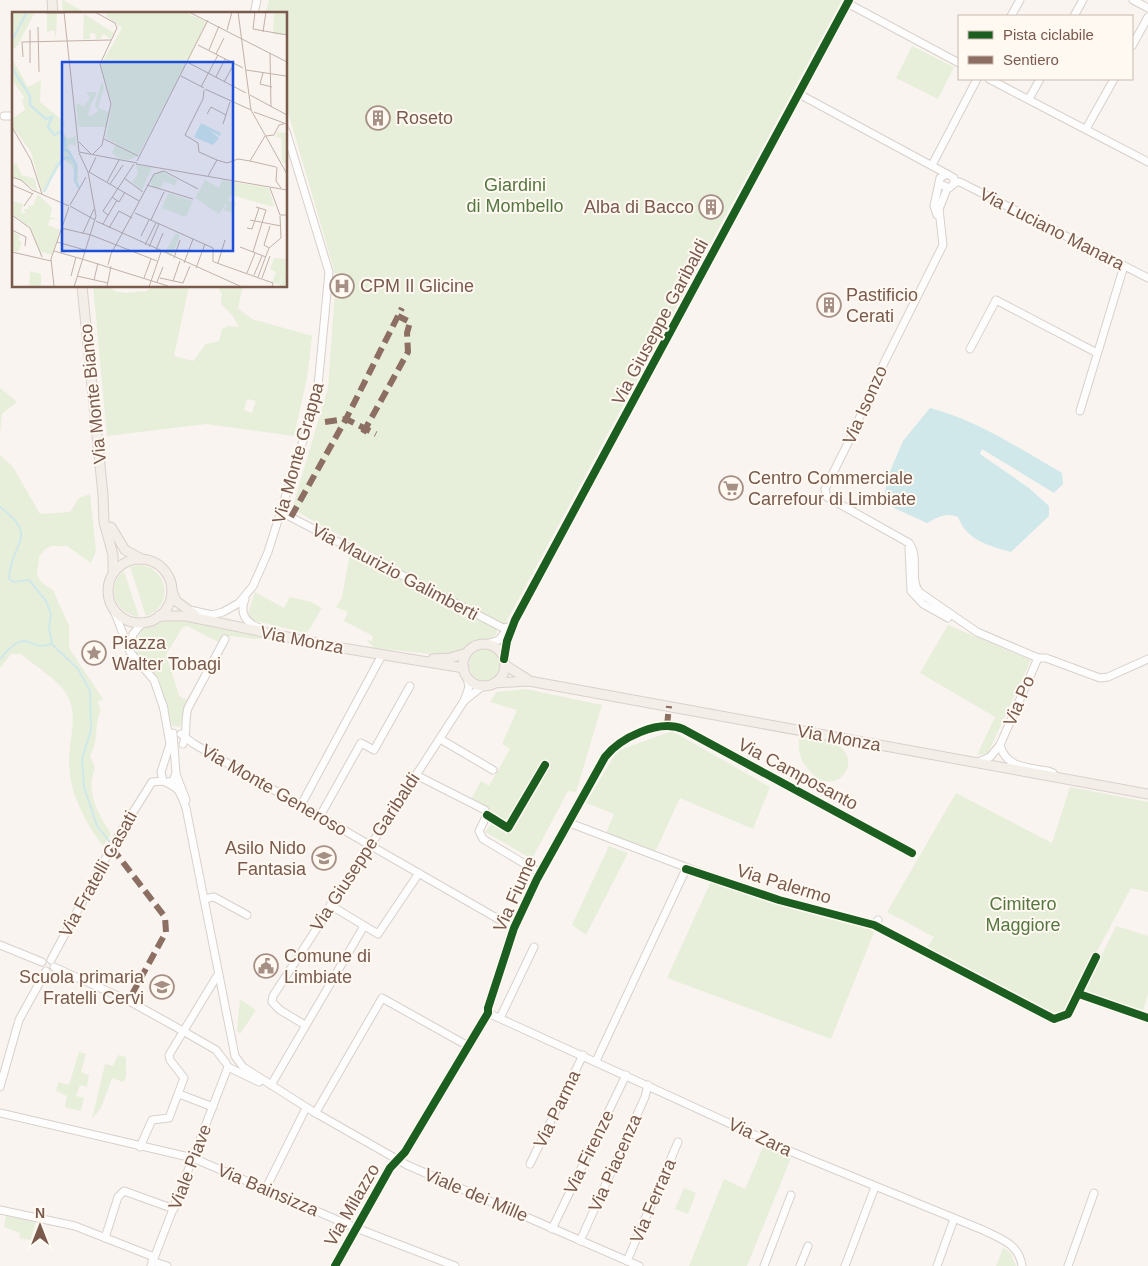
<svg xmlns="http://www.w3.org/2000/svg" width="1148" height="1266" viewBox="0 0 1148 1266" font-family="Helvetica,sans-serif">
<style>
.green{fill:#e7efda;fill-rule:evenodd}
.water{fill:#d0e8e9}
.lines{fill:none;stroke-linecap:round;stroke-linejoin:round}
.stream{stroke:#d0e8e9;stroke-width:2}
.minor-casing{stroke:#d8d0cb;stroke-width:9}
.major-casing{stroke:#dad0cc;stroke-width:11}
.minor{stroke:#fefdfd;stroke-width:7}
.major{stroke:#f3eee7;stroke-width:9}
.quiet{stroke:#8d6e63;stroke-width:6;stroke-dasharray:12 6;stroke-linecap:butt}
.cycleway-casing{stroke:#fff9f2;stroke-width:11}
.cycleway{stroke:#1b5e20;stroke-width:8}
.labels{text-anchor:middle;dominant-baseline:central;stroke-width:4;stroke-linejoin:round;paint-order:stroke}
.poi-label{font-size:18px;fill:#795a4d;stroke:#fff9f2;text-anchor:start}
.park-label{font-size:18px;fill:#557841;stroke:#fff9f2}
.street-label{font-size:18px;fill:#795a4d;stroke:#fff9f2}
.inset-river{fill:none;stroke:#d0e8e9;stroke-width:2.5}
.inset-road{fill:none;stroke:#c2b1a9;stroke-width:1}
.view{fill:#1d4ed8;fill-opacity:0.15;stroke:#1d4ed8;stroke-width:2.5}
.inset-edge{fill:none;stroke:#795a4d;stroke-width:2.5}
</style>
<rect width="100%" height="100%" fill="#f9f4ef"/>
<!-- green -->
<g class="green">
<path d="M62,0H63L88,14H63Z"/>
<path d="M269,0H842L504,626L292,509L328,388L336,277L286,105V14H265Z"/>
<path d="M912,46L954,67L938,99L896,78Z"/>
<path d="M93,286H110L114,291L125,293L147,291L153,286H189L174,356L193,361L206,344L219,341L222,329L229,326L239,327L232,315L221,304L222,295L218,286H243L238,308L252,319L312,336L307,378L294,436L206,424L107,436ZM247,399L256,401L252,413L244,410Z"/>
<path d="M0,388L17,402L2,414L0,433Z"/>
<path d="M0,455L13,467L40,514L70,512L79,498L90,494L96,551L91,563L67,546H51L44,550L39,557L37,575L42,583L53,590L69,626V648L103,699L97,702L101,710C93,725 100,741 90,755L95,768C85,793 98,813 111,834L103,846C85,822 69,792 69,762C69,737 81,709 62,688C51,675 34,665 21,654H11L0,668Z"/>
<path d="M350,553L496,629L497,634L488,640L473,642L457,652L440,655L375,648L366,640L372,641L373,636L344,621L348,612L336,607L342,597Z"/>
<path d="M139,565C168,567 175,606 146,616L130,567Z"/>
<path d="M124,571L139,617C116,614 104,588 124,571Z"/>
<path d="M255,592L284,608L290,597L311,602L322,608L309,630L305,633L256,621L251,618L248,613Z"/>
<path d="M165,619H186L217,628L269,638L254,639L224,635L218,642L187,626L182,628L166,655L179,695L182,698L188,699L180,727L172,726L159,679L136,653L134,643L143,629Z"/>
<path d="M948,625L1031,660L988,753L977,755L995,717L920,673Z"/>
<circle cx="485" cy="665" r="16"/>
<path d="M526,689L602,705L576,792L568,791L532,859L485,832L492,823L494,813L470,801L481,781L489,786L510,749L502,744L517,710L490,702L496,692Z"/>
<path d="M672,731L770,787L753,829L680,798L655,852L606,833L614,814L586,803L617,751Z"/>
<path d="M799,738C811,740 826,740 837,745C865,760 835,802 809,770C800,760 798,751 799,738Z"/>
<path d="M1070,787L1148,802V892L1131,888L1065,1011L1049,1015L927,948L934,937L887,912L956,793L1052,843Z"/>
<path d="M609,846L628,853L586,935L572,925Z"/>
<path d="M712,879L798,909L875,930L831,1039L667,978Z"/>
<path d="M1116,926L1148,936V994L1143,1010L1083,992Z"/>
<path d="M240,999L256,1010L240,1034L237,1031Z"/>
<path d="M79,1052L86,1054L81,1072L89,1075L87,1087L80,1085L76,1096L84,1098L81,1111L65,1107L67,1096L56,1091L58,1082L69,1085Z"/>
<path d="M118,1055L126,1057V1077L123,1082L112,1078L101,1108L92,1119L105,1064L113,1066Z"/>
<path d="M764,1145L791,1158L747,1266H689L724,1179L745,1189Z"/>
<path d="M684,1188L696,1193L688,1214L675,1209Z"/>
<path d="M6,1214L36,1220L31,1240L19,1238L20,1233L4,1227Z"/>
<path d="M1003,1248L1010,1252L1016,1266H996Z"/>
</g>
<!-- water -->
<path class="water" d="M930,408C977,420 1020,449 1062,473L1063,484L1054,493L982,449L980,454L1029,488L1049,506V516L1011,552C989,546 966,540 958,517C944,512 939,517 927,523L894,508L884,498L888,476L903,441Z"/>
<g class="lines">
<!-- stream -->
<g class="stream">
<path d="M0,507C41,537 10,543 9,579L13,582L29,580L46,601L51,614L49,628L52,644L78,669L90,691L91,730L82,759L84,787L97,826L109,841"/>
<path d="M0,659C30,623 26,653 51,644"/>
</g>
<!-- minor casing -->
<g class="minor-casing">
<g id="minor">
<path d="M1133,0L1148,8"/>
<path d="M847,3L959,63"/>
<path d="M254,14L257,0"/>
<path d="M1011,16L1020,0"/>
<path d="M1074,16L1083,0"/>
<path d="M1132,46L1148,17"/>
<path d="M989,79L1148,162"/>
<path d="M799,94L947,174"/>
<path d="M1029,99L1040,79"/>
<path d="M4,116H14"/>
<path d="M1086,129L1114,79"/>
<path d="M932,165L977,79"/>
<path d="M954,182H960L1148,278"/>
<path d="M947,189L939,209L943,245L876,379L854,431L825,489L827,497L909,543C920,557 909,578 919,592L977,632L1038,658H1046L1100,678L1108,677L1148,659"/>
<path d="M937,215L934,206L940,178L947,174L954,178V184L949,188L940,184"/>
<path d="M970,349L996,300L1097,353"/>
<path d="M1080,411L1124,266"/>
<path d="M281,512L503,628L509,627"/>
<path d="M909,548L911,591L923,604L948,618"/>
<path d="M245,599C239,614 246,623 260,628"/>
<path d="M113,608L130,652L154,680L164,709"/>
<path d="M190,610L212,615L223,612L239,603L253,586L268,552L317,396L329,272L286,131"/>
<path d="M486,644L499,640L510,626"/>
<path d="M130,649L133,634L143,622"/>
<path d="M504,659L507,641L515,620L849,0"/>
<path d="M464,701L484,685"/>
<path d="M163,705L170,744L161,772L163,781C180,788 180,792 186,808L235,1056L243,1067L317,1114"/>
<path d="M181,734L194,744L514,928"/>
<path d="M440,739L493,770"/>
<path d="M183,744C188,734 184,720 188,708L225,639"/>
<path d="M1000,745C1006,768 1027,767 1048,771L1053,773L1054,776"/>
<path d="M976,763L990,757L1000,745L1038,658"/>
<path d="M176,774L186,800"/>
<path d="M416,775L485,810L487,815L479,831L483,839L540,873"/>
<path d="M168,782L173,781L176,773L173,733"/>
<path d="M301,805L382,655"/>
<path d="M320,816L361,743L374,750L410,686"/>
<path d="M567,822L709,876L779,900L874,925L878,920"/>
<path d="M204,899L214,897L247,915"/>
<path d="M330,905L378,934L419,873"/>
<path d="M0,945L42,962"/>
<path d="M51,960L115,841L152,782L163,781"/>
<path d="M54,967L129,1001L183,1031L216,1050L226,1063"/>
<path d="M488,1013L792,1152L983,1230C1001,1239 1019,1244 1022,1266"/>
<path d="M500,1018L534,947"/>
<path d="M305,1025L280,1010L272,1002L273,996L464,701L469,687L467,677"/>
<path d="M596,1061L686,869"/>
<path d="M228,1067L259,1082"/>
<path d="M271,1085L364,926"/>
<path d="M0,1087L19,1020L46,971"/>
<path d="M179,1094L213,1107"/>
<path d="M314,1112L407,1165L639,1266"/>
<path d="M316,1112L382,998L468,1046"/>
<path d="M0,1113L193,1158L356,1228L455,1266"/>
<path d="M140,1147L152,1120L169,1118L184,1078L170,1060L169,1055L217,976"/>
<path d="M530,1164L583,1055"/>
<path d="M266,1188L306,1108"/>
<path d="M0,1210L75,1226L154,1257"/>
<path d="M552,1229L626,1075"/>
<path d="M105,1238L118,1197L124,1191L174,1209"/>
<path d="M580,1241L645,1097L648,1085"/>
<path d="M152,1261L167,1266"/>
<path d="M627,1261L678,1142"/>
<path d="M151,1266L228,1067"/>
<path d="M335,1266L390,1168L405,1152L488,1013V1008L514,928L537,879L605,757C620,738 658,719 683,729L912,853"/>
<path d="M764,1266L791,1195"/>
<path d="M800,1266L808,1246"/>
<path d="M845,1266L875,1187"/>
<path d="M937,1266L954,1219"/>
<path d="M1068,1266L1094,1193"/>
</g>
</g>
<!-- major casing -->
<g class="major-casing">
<g id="major">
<path d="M52,0L53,14"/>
<path d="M82,286L103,495L104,522L113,555V572"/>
<path d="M111,527L125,550L140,558"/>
<circle cx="140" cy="591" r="32"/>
<path d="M172,591L176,601L195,615"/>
<path d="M159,616H186L336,647L464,668"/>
<circle cx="484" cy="665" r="21"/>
<path d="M433,659L450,658L467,653"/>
<path d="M505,665L527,679"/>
<path d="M494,683L529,681L1148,794"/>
</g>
</g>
<!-- minor -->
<use href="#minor" class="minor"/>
<!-- major -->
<use href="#major" class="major"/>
<!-- quiet -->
<g class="quiet">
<path d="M325,422L346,419L376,434"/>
<path d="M363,433L408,352L407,333L410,322L398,316"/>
<path d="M291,517L346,419L402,308"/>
<path d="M667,726L669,706"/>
<path d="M112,848L165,917L166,932L131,996"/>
</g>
<!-- cycleway casing -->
<g class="cycleway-casing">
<g id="cycleway">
<path d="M504,659L507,641L515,620L849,0"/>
<path d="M487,815L508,828L545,765"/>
<path d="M686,869L779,900L874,925L1054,1019L1068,1014L1096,957"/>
<path d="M1079,994L1148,1018"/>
<path d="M335,1266L390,1168L405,1152L488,1013V1008L514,928L537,879L605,757C620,738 658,719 683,729L912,853"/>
</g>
</g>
<!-- cycleway -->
<use href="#cycleway" class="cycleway"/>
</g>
<!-- icons -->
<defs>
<g id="building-ring" transform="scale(1.25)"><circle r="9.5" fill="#fff9f2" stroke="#a69086" stroke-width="1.5"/><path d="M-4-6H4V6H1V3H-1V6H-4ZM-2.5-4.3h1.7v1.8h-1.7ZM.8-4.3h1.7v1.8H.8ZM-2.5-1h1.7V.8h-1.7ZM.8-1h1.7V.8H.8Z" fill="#a69086"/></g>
<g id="hospital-ring" transform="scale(1.25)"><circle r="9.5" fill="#fff9f2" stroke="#a69086" stroke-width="1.5"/><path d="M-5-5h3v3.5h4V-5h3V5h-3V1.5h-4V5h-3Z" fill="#a69086"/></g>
<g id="supermarket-ring" transform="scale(1.25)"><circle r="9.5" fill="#fff9f2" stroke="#a69086" stroke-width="1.5"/><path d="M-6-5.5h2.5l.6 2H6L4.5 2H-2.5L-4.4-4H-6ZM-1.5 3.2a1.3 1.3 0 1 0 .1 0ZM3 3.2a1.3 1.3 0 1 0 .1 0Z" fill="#a69086"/></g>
<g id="sight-ring" transform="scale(1.25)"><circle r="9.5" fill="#fff9f2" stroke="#a69086" stroke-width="1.5"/><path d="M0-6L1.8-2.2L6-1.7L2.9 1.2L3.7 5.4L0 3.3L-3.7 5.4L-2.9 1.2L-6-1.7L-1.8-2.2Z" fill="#a69086"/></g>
<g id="school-ring" transform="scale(1.25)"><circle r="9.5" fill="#fff9f2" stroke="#a69086" stroke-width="1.5"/><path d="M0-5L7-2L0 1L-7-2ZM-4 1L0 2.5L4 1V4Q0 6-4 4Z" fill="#a69086"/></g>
<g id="civic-ring" transform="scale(1.25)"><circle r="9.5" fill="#fff9f2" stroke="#a69086" stroke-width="1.5"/><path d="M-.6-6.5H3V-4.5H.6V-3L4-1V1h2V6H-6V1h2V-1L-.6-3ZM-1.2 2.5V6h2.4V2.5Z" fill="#a69086"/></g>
</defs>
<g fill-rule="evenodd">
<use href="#building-ring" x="378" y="118"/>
<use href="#building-ring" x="711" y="207"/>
<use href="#hospital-ring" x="342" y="286"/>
<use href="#building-ring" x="829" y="305"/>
<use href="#supermarket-ring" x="731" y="488"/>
<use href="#sight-ring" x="94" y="653"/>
<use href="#school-ring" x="324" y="858"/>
<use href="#civic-ring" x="266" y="966"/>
<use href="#school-ring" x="162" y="987"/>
</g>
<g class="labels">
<!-- poi labels -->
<g class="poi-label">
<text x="396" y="118">Roseto</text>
<text x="694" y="207" text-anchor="end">Alba di Bacco</text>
<text x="360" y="286">CPM Il Glicine</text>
<text x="846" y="295">Pastificio<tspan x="846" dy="21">Cerati</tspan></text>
<text x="748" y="478">Centro Commerciale<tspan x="748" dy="21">Carrefour di Limbiate</tspan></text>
<text x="112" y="643">Piazza<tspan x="112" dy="21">Walter Tobagi</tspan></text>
<text x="306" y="848" text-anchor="end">Asilo Nido<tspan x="306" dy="21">Fantasia</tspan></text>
<text x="284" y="956">Comune di<tspan x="284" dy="21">Limbiate</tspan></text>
<text x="144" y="977" text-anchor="end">Scuola primaria<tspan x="144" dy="21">Fratelli Cervi</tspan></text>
</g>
<!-- park labels -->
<g class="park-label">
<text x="515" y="185">Giardini<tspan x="515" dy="21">di Mombello</tspan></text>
<text x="1023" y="904">Cimitero<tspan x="1023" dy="21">Maggiore</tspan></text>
</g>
<!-- street labels -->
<g class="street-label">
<text transform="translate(1052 229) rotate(27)">Via Luciano Manara</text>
<text transform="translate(660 322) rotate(-62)">Via Giuseppe Garibaldi</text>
<text transform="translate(93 394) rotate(-96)">Via Monte Bianco</text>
<text transform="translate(865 405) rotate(-66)">Via Isonzo</text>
<text transform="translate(298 453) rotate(-74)">Via Monte Grappa</text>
<text transform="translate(395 572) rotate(28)">Via Maurizio Galimberti</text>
<text transform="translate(302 640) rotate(11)">Via Monza</text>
<text transform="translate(1019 701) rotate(-67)">Via Po</text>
<text transform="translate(839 738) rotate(10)">Via Monza</text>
<text transform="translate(798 774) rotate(28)">Via Camposanto</text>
<text transform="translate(274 790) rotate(30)">Via Monte Generoso</text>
<text transform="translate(365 852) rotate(-57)">Via Giuseppe Garibaldi</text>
<text transform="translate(98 874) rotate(-61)">Via Fratelli Casati</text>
<text transform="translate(784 884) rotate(17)">Via Palermo</text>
<text transform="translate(515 894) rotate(-66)">Via Fiume</text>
<text transform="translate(557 1109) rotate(-64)">Via Parma</text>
<text transform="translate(760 1137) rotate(25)">Via Zara</text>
<text transform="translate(589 1152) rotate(-64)">Via Firenze</text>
<text transform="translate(615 1163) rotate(-66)">Via Piacenza</text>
<text transform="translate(190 1167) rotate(-69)">Viale Piave</text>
<text transform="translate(268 1190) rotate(23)">Via Bainsizza</text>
<text transform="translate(476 1195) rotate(23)">Viale dei Mille</text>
<text transform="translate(653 1201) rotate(-67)">Via Ferrara</text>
<text transform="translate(352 1205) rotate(-60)">Via Milazzo</text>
</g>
</g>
<!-- overview -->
<g transform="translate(12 12)">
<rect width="275" height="275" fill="#f9f4ef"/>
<path d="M0,0H23L6,33L0,38ZM95,0H173L195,10L126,144L94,126L100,92L89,53L110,16L94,4ZM262,0H275V23L261,22ZM35,1H45L44,27L42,18L35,20ZM72,2L102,21L99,27L91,22L89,27H84L83,21H78V27H71ZM1,48L16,75L29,68L28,90L53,110L50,118L56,127L64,124V134L58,132L56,136L66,154V176L60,153L52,148L30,180L19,140L0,114V107L13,98L10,88L13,86L0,68ZM90,70L92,76L86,96L97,100L94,115H66L64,91L72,94L78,86L74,80H85L79,92L76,103L79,104L86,99L83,93ZM265,120L275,121V153L270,150L269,126L264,125ZM103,133L124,144V145L116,148L106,146L100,141ZM4,151L10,163L23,167L25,179L0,164V154ZM124,153L140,155L130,178L120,170L126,162ZM150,159L165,168L163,174L152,169L148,177L141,175L138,170L142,162ZM193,168L207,176L210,168L257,176L262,195L219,183L216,188L224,191L221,201L212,198L215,190L207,202L183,186ZM156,181L181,189L174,205L150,196ZM26,182L40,196L38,205L48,208L38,207L36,213L48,218L40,243L30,240L29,243L19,216L0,202V189L11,192L9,200L14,202L11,197H17L16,193L21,194ZM0,220L8,223L7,229L10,230L7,239H2L0,234ZM164,221L168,223L160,244L153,240ZM262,246L275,247V275L268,274L271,259L267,273L260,270L264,260L258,257ZM18,259L29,262V275H17Z" fill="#e7efda"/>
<path d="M189,111L209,121L208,124L197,118L207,126L201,133L182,125Z" fill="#d0e8e9"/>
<path class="inset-river" d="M0,28L15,0M0,56L18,84V93L34,107L40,105L36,115L42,123L48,120L53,128L52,137L57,140L64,153L63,168L67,176M32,180L45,154L52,146H58"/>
<path class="inset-road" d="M52,0L67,140L125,151M177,0L275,50M226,0L239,98L275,162M243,0L241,17L275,23M34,1H52M26,15L27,60M18,18V51M215,18L220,0M251,20L254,0M186,33L231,56M197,38L207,14M258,41L259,95M204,42L212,26M11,45L10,30L99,28M177,51L234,81M234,58L274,64M251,61L248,72L260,75M169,64L192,76M204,65L213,47M212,70L222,52M189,75L206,43M193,77L239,98M238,83L275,103M242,100L272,111M195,102L199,95L214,103M211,112L218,90M0,115L19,148L30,182M253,124L238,149L264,155M254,124L262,123L267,113L275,111M92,127L126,144M67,130L79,142M186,131L173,123L191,87L192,78M186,131L187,140L205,148L215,151L226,147L238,149M67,141L76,160L84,204M81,142L90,133L99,92L88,52L105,16L103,11L83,0M125,149L196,8M124,152L275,178M265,155L264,169L269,176M77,160L127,189M77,160L84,145M196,164L205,148M0,165L9,168L20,178L57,194M112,166L131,180M95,170L107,148M98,172L111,153M0,173L21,182M135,173L181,187M258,176L268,203H275M100,185L107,190L113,180M58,193L74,165M12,194L21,181M58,194L83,208M123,201L201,236V250M0,203L18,216L30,245M96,203L91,199L122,152M139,208L152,180M238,208L269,214M84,209L230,275M91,212L105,188M49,216L79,223L145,249M97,216L107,199L120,206M235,216L240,217L247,196M0,218L14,225L13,234M71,221L82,197M129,224L137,208M45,230L73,238M133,233L144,211M137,235L147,212M228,235L254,245M257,236L269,226L268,204M257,236L252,233L258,214M144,238L151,221M42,239L70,247M0,240L39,249M241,240L254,198L244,195M162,246L168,228M70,247L156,274M202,250L261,271L260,275M172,251L181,227M206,251L213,228M96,253L99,242L142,162L152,159L186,177M184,256L193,232M235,261L243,241M242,263L250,244M59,264L64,245M65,264L96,271M246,265L257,236M132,266L139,247M148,266L171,271L178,254M250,266L258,244M82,268L86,251M161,269L168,249M145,270L151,255M42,274L39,247L57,195M62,275L84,204M95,275L99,254M137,275L149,240"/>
<path class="view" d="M50,50H221V239H50Z"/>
<rect width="275" height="275" class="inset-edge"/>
</g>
<!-- legend -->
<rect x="958" y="15" width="175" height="65" fill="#fff9f2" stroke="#c9b9b0"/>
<rect x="968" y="31" width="25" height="8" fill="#1b5e20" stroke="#c9b9b0"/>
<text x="1003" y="40" font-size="15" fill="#795a4d">Pista ciclabile</text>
<rect x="968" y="56" width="25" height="8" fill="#8d6e63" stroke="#c9b9b0"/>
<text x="1003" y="65" font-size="15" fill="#795a4d">Sentiero</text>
<!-- north arrow -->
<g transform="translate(40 1226)" stroke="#fff9f2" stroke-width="4" paint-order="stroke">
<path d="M0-4L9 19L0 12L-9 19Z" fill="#795a4d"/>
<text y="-8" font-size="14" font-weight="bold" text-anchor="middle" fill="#795a4d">N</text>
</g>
</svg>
